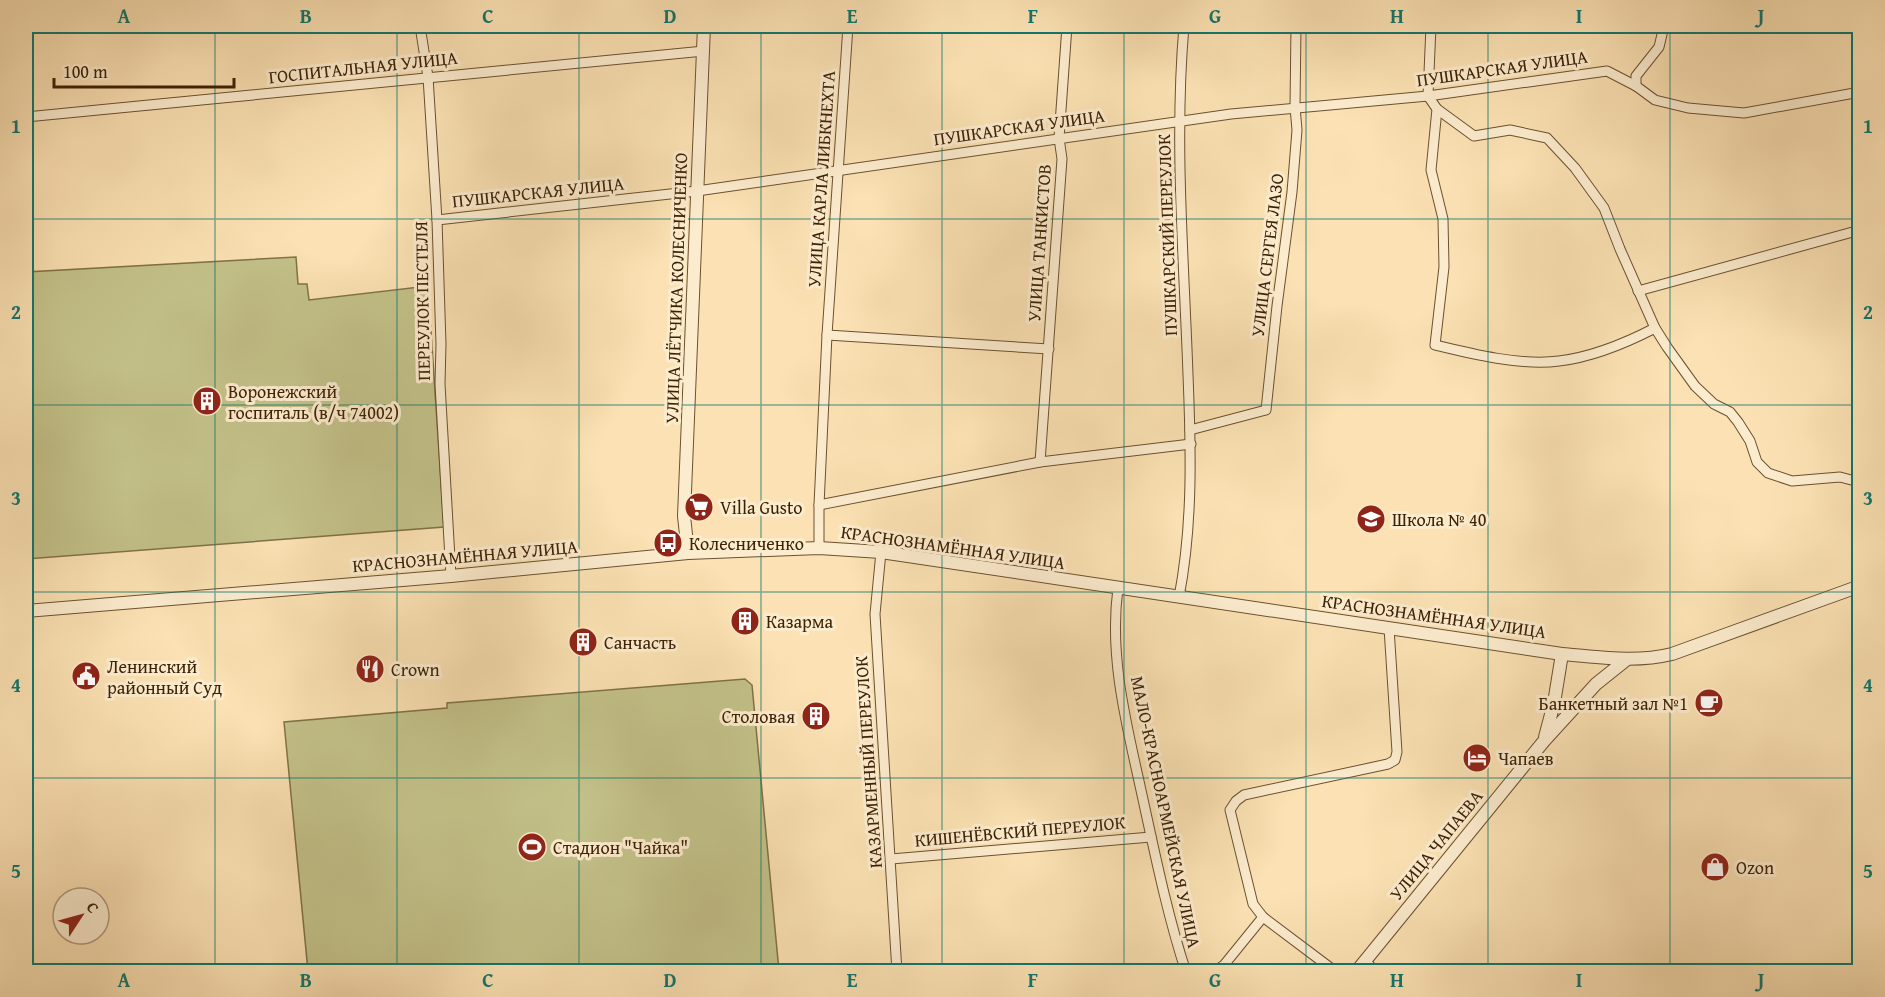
<svg xmlns="http://www.w3.org/2000/svg" width="1885" height="997" viewBox="0 0 1885 997" font-family="'Gentium Book Plus',serif">
<style>
.green{fill:#c3c189;stroke:#807146;stroke-width:1.5}
.lines{fill:none;stroke-linecap:round;stroke-linejoin:round}
.minor-casing{stroke:#6c5130;stroke-width:11}
.tertiary-casing{stroke:#6c5130;stroke-width:14}
.minor{stroke:#fcecce;stroke-width:9}
.tertiary{stroke:#fcecce;stroke-width:12}
.grid{fill:none;stroke:#0f766e;stroke-width:1.5;stroke-opacity:0.55}
.labels{text-anchor:middle;dominant-baseline:central;stroke-width:6;stroke-linejoin:round;paint-order:stroke}
.street-label{font-size:18px;fill:#3d2104;stroke:#fcecce}
.poi-label{font-size:18px;fill:#3d2104;stroke:#fcecce;text-anchor:start}
.neatline{fill:none;stroke:#0f766e;stroke-width:2}
.grid-label{font-size:20px;text-anchor:middle;font-weight:bold;fill:#0f766e}
</style>
<rect width="100%" height="100%" fill="#fbe1b3"/>
<filter id="stains"><feTurbulence type="fractalNoise" baseFrequency=".00333" numOctaves="4"/><feColorMatrix values="0 0 0 0 .2 0 0 0 0 .09 0 0 0 0 .02 0 0 0 .5 -.17"/></filter>
<radialGradient id="worn" r=".72"><stop offset=".6" stop-color="#630" stop-opacity="0"/><stop offset="1" stop-color="#630" stop-opacity=".3"/></radialGradient>
<!-- green -->
<g class="green">
<path d="M296,257L298,284H307L309,300L428,286L444,527L26,559V272Z"/>
<path d="M745,679L752,685L779,971H308L284,722L447,708V703Z"/>
</g>
<g class="lines">
<!-- minor casing -->
<g class="minor-casing">
<g id="minor">
<path d="M420,26L428,77L437,220L441,344L440,384L451,576"/>
<path d="M1431,26L1428,96L1437,109L1431,170L1443,219L1444,267L1435,345C1472,354 1521,366 1559,361C1593,357 1626,343 1655,328"/>
<path d="M1636,86V76L1659,47L1664,26"/>
<path d="M1437,109L1474,136L1510,130L1547,138L1575,168L1604,208L1620,249L1655,328L1667,347L1695,386L1714,404L1730,412L1738,422L1750,441L1757,462L1768,473L1792,481L1840,477L1855,481L1860,487"/>
<path d="M26,117L704,51"/>
<path d="M437,220L697,191L1231,114L1428,96L1607,71L1636,86L1655,100L1688,108L1744,113L1860,92"/>
<path d="M1638,291L1860,230"/>
<path d="M827,335L1049,349"/>
<path d="M1190,430L1266,410L1277,306L1292,192L1297,130L1295,107L1296,26"/>
<path d="M1040,462L1062,159L1059,138L1067,26"/>
<path d="M819,505L1040,462L1191,444"/>
<path d="M819,548V505L827,335L848,26"/>
<path d="M881,552L875,614L897,972"/>
<path d="M1118,588C1108,661 1129,733 1144,804C1156,859 1168,917 1186,972"/>
<path d="M1179,597C1193,525 1191,449 1188,375C1184,259 1174,141 1184,26"/>
<path d="M891,859L1151,837"/>
<path d="M1263,917L1253,904L1230,810L1236,801L1244,795L1388,764L1395,760L1397,752L1389,628"/>
<path d="M1365,961L1376,972"/>
<path d="M1214,972L1224,965L1263,917L1336,972"/>
</g>
</g>
<!-- tertiary casing -->
<g class="tertiary-casing">
<g id="tertiary">
<path d="M688,553L684,516L704,26"/>
<path d="M26,611L451,576L688,553L819,548L881,552L1562,654C1600,657 1635,663 1672,654L1860,586"/>
<path d="M1545,737L1554,703L1562,654"/>
<path d="M1356,972L1544,741L1596,684L1626,660"/>
</g>
</g>
<!-- minor -->
<use href="#minor" class="minor"/>
<!-- tertiary -->
<use href="#tertiary" class="tertiary"/>
</g>
<!-- grid -->
<path class="grid" d="M215,26V972M397,26V972M579,26V972M761,26V972M942,26V972M1124,26V972M1306,26V972M1488,26V972M1670,26V972M26,219H1860M26,405H1860M26,592H1860M26,778H1860"/>
<!-- icons -->
<defs>
<g id="building-disc" transform="scale(1.5)"><circle r="9.5" fill="#8f2418" stroke="#fcecce"/><path d="M-4-6H4V6H1V3H-1V6H-4ZM-2.5-4.3h1.7v1.8h-1.7ZM.8-4.3h1.7v1.8H.8ZM-2.5-1h1.7V.8h-1.7ZM.8-1h1.7V.8H.8Z" fill="#fff"/></g>
<g id="supermarket-disc" transform="scale(1.5)"><circle r="9.5" fill="#8f2418" stroke="#fcecce"/><path d="M-6-5.5h2.5l.6 2H6L4.5 2H-2.5L-4.4-4H-6ZM-1.5 3.2a1.3 1.3 0 1 0 .1 0ZM3 3.2a1.3 1.3 0 1 0 .1 0Z" fill="#fff"/></g>
<g id="school-disc" transform="scale(1.5)"><circle r="9.5" fill="#8f2418" stroke="#fcecce"/><path d="M0-5L7-2L0 1L-7-2ZM-4 1L0 2.5L4 1V4Q0 6-4 4Z" fill="#fff"/></g>
<g id="bus-disc" transform="scale(1.5)"><circle r="9.5" fill="#8f2418" stroke="#fcecce"/><path d="M-5-6H5V4H4V6H2V4H-2V6H-4V4H-5ZM-3.5-4V0h7V-4ZM-3.5 1.2v1.5H-2V1.2ZM2 1.2v1.5H3.5V1.2Z" fill="#fff"/></g>
<g id="restaurant-disc" transform="scale(1.5)"><circle r="9.5" fill="#8f2418" stroke="#fcecce"/><path d="M-5-6h1v4h1v-4h1v4h1v-4h1v5L-1.5 .5V6h-2V.5L-5-1ZM5-6V6H3V1.5H1.5Q1.5-4 5-6Z" fill="#fff"/></g>
<g id="civic-disc" transform="scale(1.5)"><circle r="9.5" fill="#8f2418" stroke="#fcecce"/><path d="M-.6-6.5H3V-4.5H.6V-3L4-1V1h2V6H-6V1h2V-1L-.6-3ZM-1.2 2.5V6h2.4V2.5Z" fill="#fff"/></g>
<g id="cafe-disc" transform="scale(1.5)"><circle r="9.5" fill="#8f2418" stroke="#fcecce"/><path d="M-5.5-4.5H6V0H3Q3 3.5 0 3.5H-2.5Q-5.5 3.5-5.5 0ZM3-3.2v2h1.7v-2ZM-6 4.5H4V6H-6Z" fill="#fff"/></g>
<g id="hotel-disc" transform="scale(1.5)"><circle r="9.5" fill="#8f2418" stroke="#fcecce"/><path d="M-6-4.5h1.5V1H6V5H4.5V3h-9V5H-6ZM-4 0a1.8 1.8 0 1 1 3.6 0ZM.5 0V-2.5h3Q6-2.5 6 0Z" fill="#fff"/></g>
<g id="stadium-disc" transform="scale(1.5)"><circle r="9.5" fill="#8f2418" stroke="#fcecce"/><path d="M0-5a6.5 5 0 1 0 0 10a6.5 5 0 1 0 0-10ZM-3.5-1.8h7v3.6h-7Z" fill="#fff"/></g>
<g id="shop-disc" transform="scale(1.5)"><circle r="9.5" fill="#8f2418" stroke="#fcecce"/><path d="M-5-2.5h2.3a2.7 3.5 0 0 1 5.4 0H5L5.5 6h-11ZM-1.5-2.5h3a1.5 2.3 0 0 0-3 0Z" fill="#fff"/></g>
</defs>
<g fill-rule="evenodd">
<use href="#building-disc" x="207" y="401"/>
<use href="#supermarket-disc" x="699" y="507"/>
<use href="#school-disc" x="1371" y="519"/>
<use href="#bus-disc" x="668" y="543"/>
<use href="#building-disc" x="745" y="621"/>
<use href="#building-disc" x="583" y="642"/>
<use href="#restaurant-disc" x="370" y="669"/>
<use href="#civic-disc" x="86" y="676"/>
<use href="#cafe-disc" x="1709" y="703"/>
<use href="#building-disc" x="816" y="716"/>
<use href="#hotel-disc" x="1477" y="758"/>
<use href="#stadium-disc" x="532" y="847"/>
<use href="#shop-disc" x="1715" y="867"/>
</g>
<g class="labels">
<!-- street labels -->
<g class="street-label">
<text transform="translate(363 67) rotate(-6)">ГОСПИТАЛЬНАЯ УЛИЦА</text>
<text transform="translate(1502 68) rotate(-8)">ПУШКАРСКАЯ УЛИЦА</text>
<text transform="translate(1019 127) rotate(-8)">ПУШКАРСКАЯ УЛИЦА</text>
<text transform="translate(821 179) rotate(-86)">УЛИЦА КАРЛА ЛИБКНЕХТА</text>
<text transform="translate(538 192) rotate(-6)">ПУШКАРСКАЯ УЛИЦА</text>
<text transform="translate(1167 235) rotate(-92)">ПУШКАРСКИЙ ПЕРЕУЛОК</text>
<text transform="translate(1039 243) rotate(-86)">УЛИЦА ТАНКИСТОВ</text>
<text transform="translate(1267 255) rotate(-83)">УЛИЦА СЕРГЕЯ ЛАЗО</text>
<text transform="translate(676 288) rotate(-88)">УЛИЦА ЛЁТЧИКА КОЛЕСНИЧЕНКО</text>
<text transform="translate(422 301) rotate(-91)">ПЕРЕУЛОК ПЕСТЕЛЯ</text>
<text transform="translate(953 547) rotate(8)">КРАСНОЗНАМЁННАЯ УЛИЦА</text>
<text transform="translate(465 556) rotate(-5)">КРАСНОЗНАМЁННАЯ УЛИЦА</text>
<text transform="translate(1434 616) rotate(8)">КРАСНОЗНАМЁННАЯ УЛИЦА</text>
<text transform="translate(868 762) rotate(-94)">КАЗАРМЕННЫЙ ПЕРЕУЛОК</text>
<text transform="translate(1166 812) rotate(78)">МАЛО-КРАСНОАРМЕЙСКАЯ УЛИЦА</text>
<text transform="translate(1020 831) rotate(-5)">КИШЕНЁВСКИЙ ПЕРЕУЛОК</text>
<text transform="translate(1436 845) rotate(-51)">УЛИЦА ЧАПАЕВА</text>
</g>
<!-- poi labels -->
<g class="poi-label">
<text x="228" y="391">Воронежский<tspan x="228" dy="21">госпиталь (в/ч 74002)</tspan></text>
<text x="720" y="507">Villa Gusto</text>
<text x="1392" y="519">Школа № 40</text>
<text x="689" y="543">Колесниченко</text>
<text x="766" y="621">Казарма</text>
<text x="604" y="642">Санчасть</text>
<text x="107" y="666">Ленинский<tspan x="107" dy="21">районный Суд</tspan></text>
<text x="391" y="669">Crown</text>
<text x="1688" y="703" text-anchor="end">Банкетный зал №1</text>
<text x="795" y="716" text-anchor="end">Столовая</text>
<text x="1498" y="758">Чапаев</text>
<text x="553" y="847">Стадион "Чайка"</text>
<text x="1736" y="867">Ozon</text>
</g>
</g>
<!-- margin -->
<rect width="1885" height="997" fill="none" stroke="#fbe1b3" stroke-width="66"/>
<!-- north arrow -->
<g transform="translate(81 916) rotate(54)"><circle r="28" fill="#fcecce" stroke="#b09b7d" stroke-width="1.5"/>
<path d="M0-4.5L10 22L0 15L-10 22Z" fill="#8f2418"/>
<text y="-9" font-size="16" font-weight="bold" text-anchor="middle" fill="#3d2104">С</text>
</g>
<!-- scale -->
<path d="M54 78v9h180v-9" fill="none" stroke="#3d2104" stroke-width="3"/>
<text x="63" y="78" font-size="18" fill="#3d2104" stroke="#fcecce" stroke-width="4.5" paint-order="stroke">100 m</text>
<rect x="33" y="33" width="1819" height="931" class="neatline"/>
<g class="grid-label">
<text x="124" y="23">A</text>
<text x="306" y="23">B</text>
<text x="488" y="23">C</text>
<text x="670" y="23">D</text>
<text x="852" y="23">E</text>
<text x="1033" y="23">F</text>
<text x="1215" y="23">G</text>
<text x="1397" y="23">H</text>
<text x="1579" y="23">I</text>
<text x="1761" y="23">J</text>
<text x="16" y="133">1</text>
<text x="1868" y="133">1</text>
<text x="16" y="319">2</text>
<text x="1868" y="319">2</text>
<text x="16" y="505">3</text>
<text x="1868" y="505">3</text>
<text x="16" y="692">4</text>
<text x="1868" y="692">4</text>
<text x="16" y="878">5</text>
<text x="1868" y="878">5</text>
<text x="124" y="987">A</text>
<text x="306" y="987">B</text>
<text x="488" y="987">C</text>
<text x="670" y="987">D</text>
<text x="852" y="987">E</text>
<text x="1033" y="987">F</text>
<text x="1215" y="987">G</text>
<text x="1397" y="987">H</text>
<text x="1579" y="987">I</text>
<text x="1761" y="987">J</text>
</g>
<rect width="100%" height="100%" filter="url(#stains)"/>
<rect width="100%" height="100%" fill="url(#worn)"/>
</svg>
